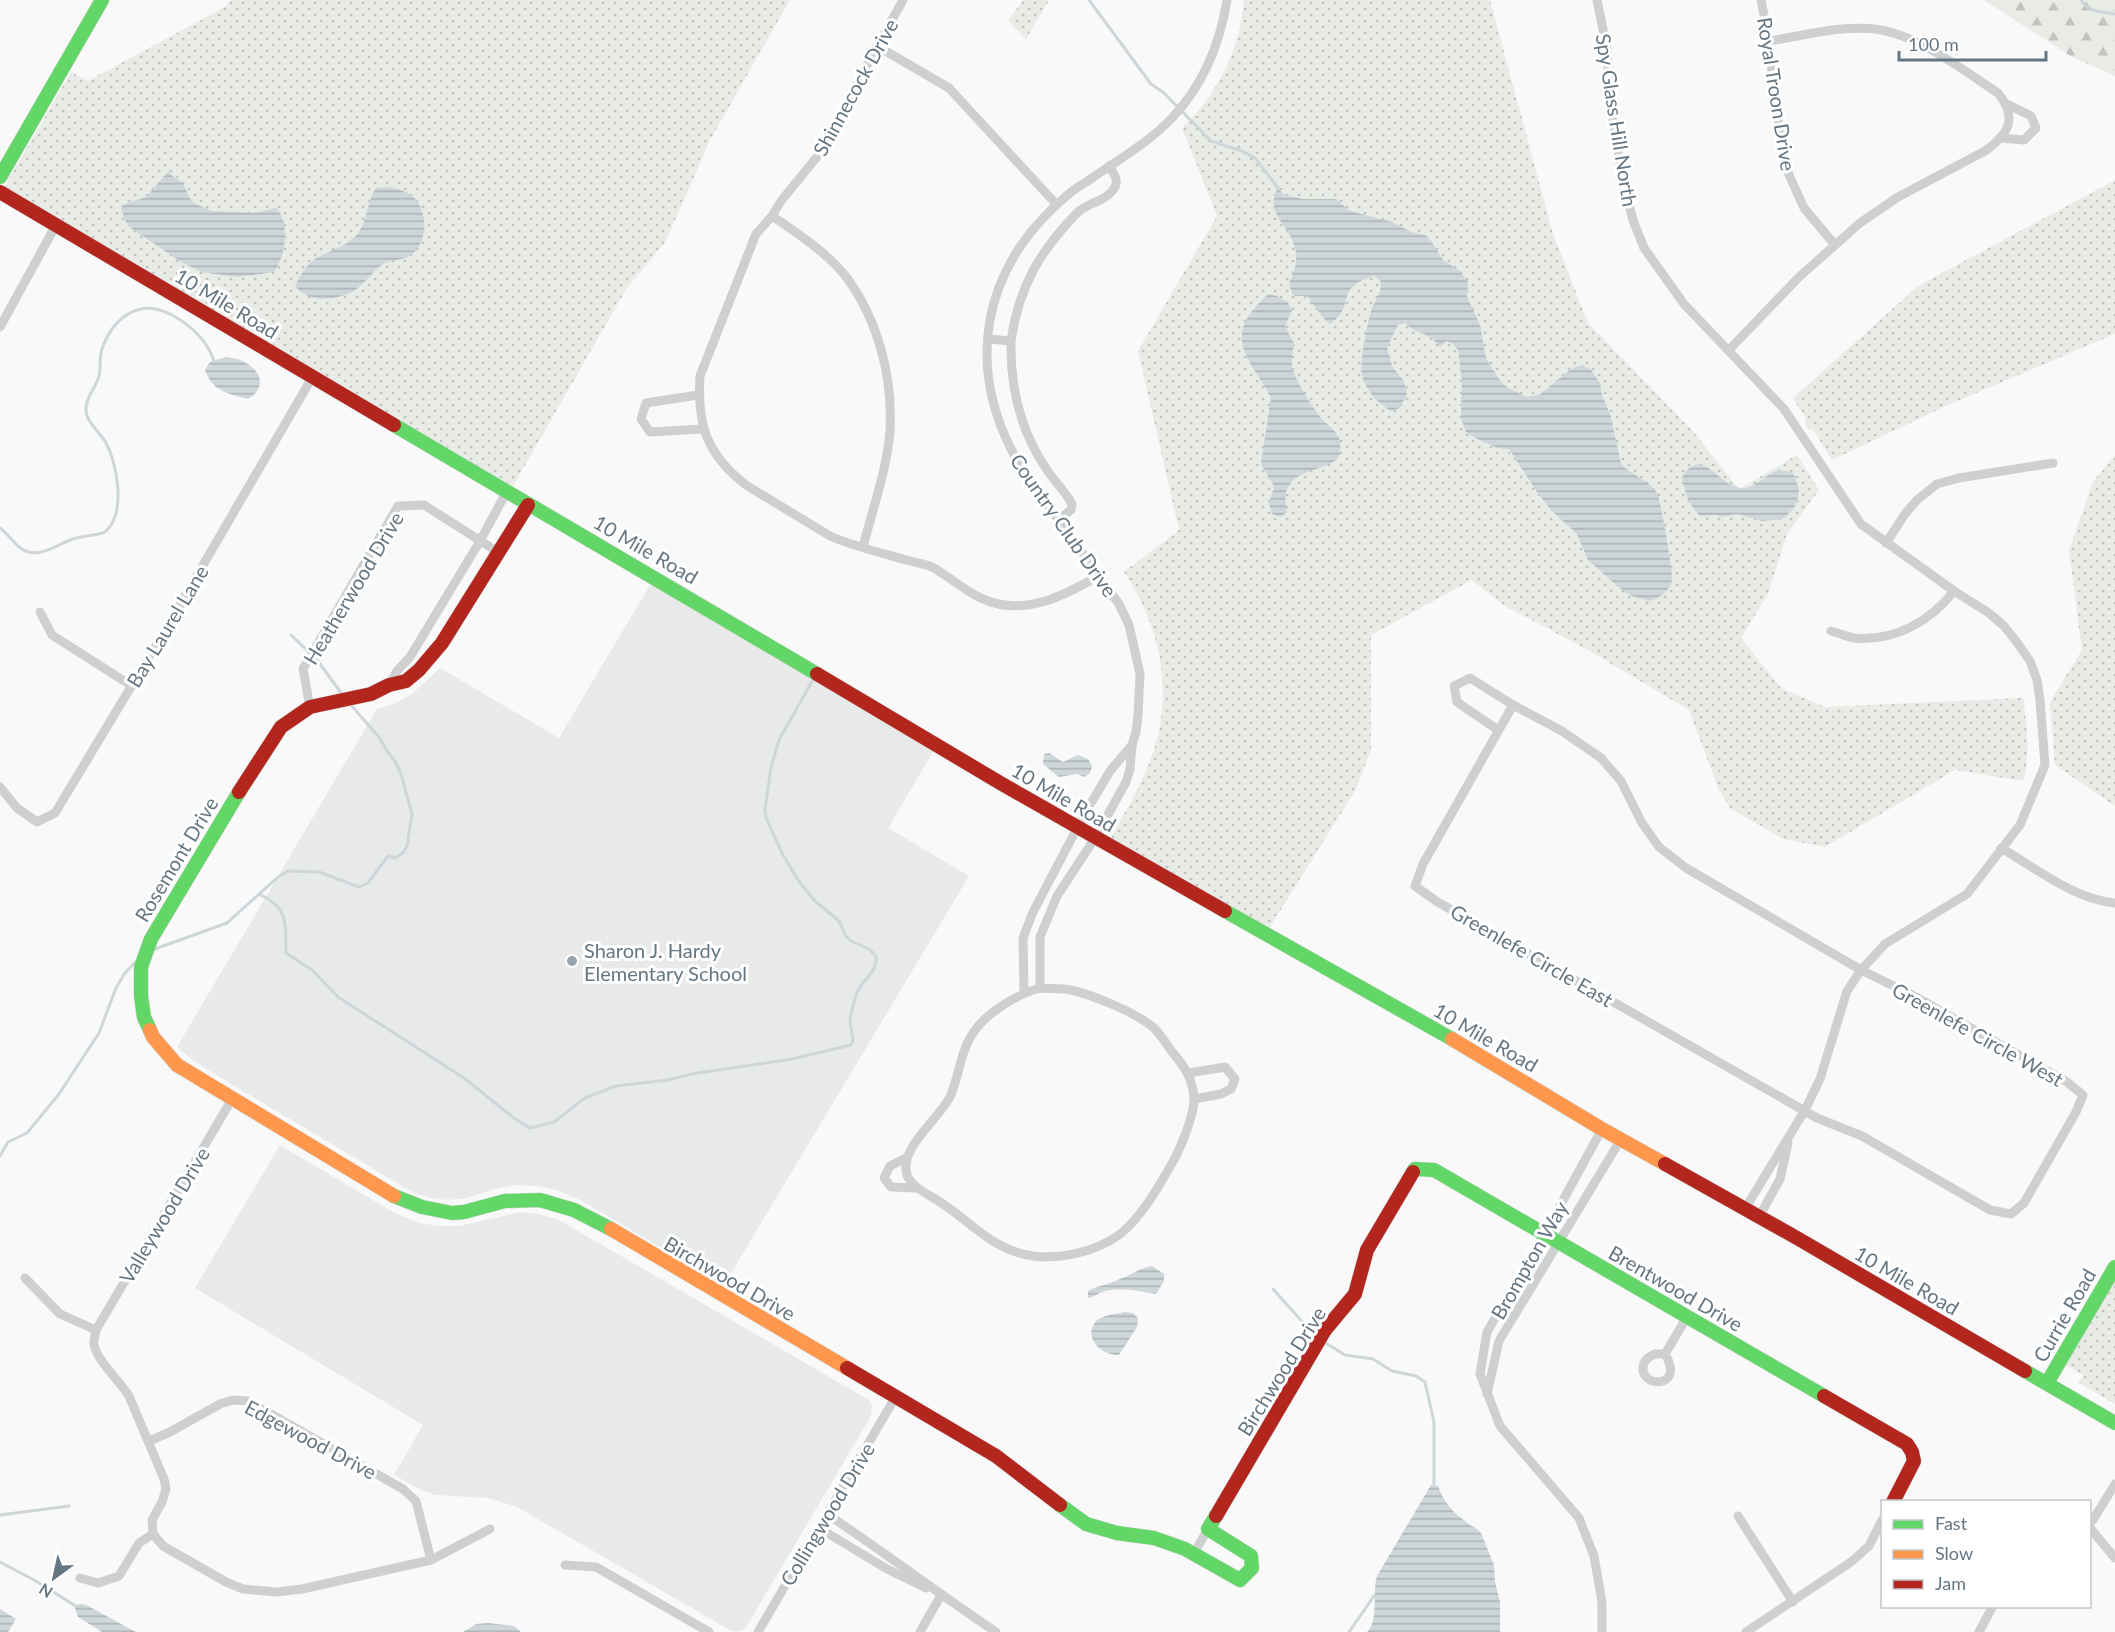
<svg xmlns="http://www.w3.org/2000/svg" width="2115" height="1632" viewBox="0 0 2115 1632" font-family="Lato,sans-serif">
<style>
.built{fill:#e8e9e9}
.grass{fill:url(#grass-dots)}
.forest{fill:url(#forest-firs)}
.water{fill:url(#water-rules)}
.lines{fill:none;stroke-linecap:round;stroke-linejoin:round}
.stream{stroke:#ced6d9;stroke-width:3}
.fast-casing{stroke:#d5d6d7;stroke-width:15}
.slow-casing{stroke:#d5d6d7;stroke-width:15}
.jam-casing{stroke:#d5d6d7;stroke-width:15}
.street{stroke:#cecfd0;stroke-width:9}
.fast{stroke:#63d668;stroke-width:14}
.slow{stroke:#ff974d;stroke-width:14}
.jam{stroke:#b3261e;stroke-width:14}
.poi-dot{fill:#99a4ac;stroke:#fff;stroke-width:2}
.labels{text-anchor:middle;dominant-baseline:central;stroke-width:6;stroke-linejoin:round;paint-order:stroke}
.street-label{font-size:20px;fill:#657683;stroke:#fff}
.poi-label{font-size:20px;fill:#657683;stroke:#fff;text-anchor:start}
</style>
<defs>
<pattern id="grass-dots" width="8" height="8" patternUnits="userSpaceOnUse" patternTransform="scale(1.5)"><rect width="8" height="8" fill="#e8ebe6"/><path d="M2 2h.1M6 6h.1" fill="none" stroke="#c0c3c0" stroke-width="1.8" stroke-linecap="round"/></pattern>
<pattern id="forest-firs" width="22" height="20" patternUnits="userSpaceOnUse" patternTransform="scale(1.5)"><rect width="22" height="20" fill="#e8ebe6"/><path d="M5 1l3.5 6h-7zM16 11l3.5 6h-7z" fill="#c0c3c0"/></pattern>
<pattern id="water-rules" width="6" height="5" patternUnits="userSpaceOnUse" patternTransform="scale(1.5)"><rect width="6" height="5" fill="#ced6d9"/><path d="M0 2.5h6" fill="none" stroke="#abb2b5"/></pattern>
</defs>
<rect width="100%" height="100%" fill="#f9f9f9"/>
<!-- built -->
<g class="built">
<path d="M653,580L936,747L888,828L969,876L724,1285L582,1201L557,1190L536,1186L515,1185L495,1189L467,1198L448,1200L430,1198L412,1192L196,1063L177,1047L377,709L396,703L412,694L440,668L559,738Z"/>
<path d="M280,1145L391,1211L419,1223L439,1226H459L521,1212L539,1214L559,1220L869,1400L872,1407L871,1416L745,1629L736,1632L730,1630L517,1507L488,1498L435,1495L417,1488L394,1475L423,1425L195,1288Z"/>
</g>
<!-- grass -->
<g class="grass">
<path d="M231,0H790L709,142L666,241L627,288L513,486L4,187L71,72L88,81L223,8Z"/>
<path d="M1023,0H1049L1026,39L1008,21Z"/>
<path d="M1244,0H1490L1553,234L1588,323L1691,429L1739,489L1797,455L1819,490L1787,534L1768,594L1741,638L1781,688L1825,707L2023,698C2027,727 2031,753 2023,781L1955,770L1825,847L1783,839L1730,808L1719,790L1689,710L1588,650L1503,605L1472,580L1371,635V750L1355,791L1268,930L1110,839C1124,814 1140,788 1150,761C1175,696 1162,628 1124,572L1179,530L1138,351L1217,216L1182,128C1218,94 1240,50 1244,0Z"/>
<path d="M2115,180V334L1948,405L1832,460L1814,431L1806,427L1805,417L1793,398L1918,286Z"/>
<path d="M2115,455V806L2055,765L2050,702L2082,650L2069,550L2093,482Z"/>
<path d="M2115,1269V1404L2079,1383L2083,1375L2061,1362Z"/>
</g>
<!-- forest -->
<path class="forest" d="M1984,0H2115V76L2072,57Z"/>
<!-- water -->
<g class="water">
<path d="M169,171L172,176L182,182L192,202L212,211L254,213L276,208C291,222 285,257 274,272L237,277L202,272L181,262L131,228L125,220L121,208L123,205L146,197Z"/>
<path d="M389,187C399,189 411,192 417,201C428,217 427,243 411,255C403,261 393,259 385,263C374,269 367,281 358,288C340,301 309,304 295,286C300,276 306,265 315,259C330,250 348,247 359,232C368,218 367,201 376,188Z"/>
<path d="M1278,188L1283,194L1302,199H1336L1350,211L1392,222L1411,232L1425,235L1429,238L1443,260L1460,271L1468,282L1467,297L1480,325L1486,359L1501,382L1507,387L1526,397L1539,395L1571,369L1582,365L1591,370L1600,383L1602,395L1611,417L1621,464C1632,476 1648,479 1657,493C1660,498 1674,575 1672,581C1670,591 1658,599 1649,601L1632,596L1621,589L1588,560L1577,534L1551,510L1537,492L1509,449L1498,448L1477,439L1466,432L1461,418L1462,381L1458,350L1452,343L1446,341L1440,347L1433,339L1424,334L1415,331L1405,323L1398,325L1387,347L1392,366L1403,380L1407,391L1406,397L1399,408L1391,411C1378,404 1366,390 1362,376C1359,365 1368,322 1371,311C1375,300 1383,293 1380,280L1374,276C1333,287 1357,306 1330,324L1326,321L1307,296H1295L1292,293L1289,283C1316,231 1258,223 1278,188Z"/>
<path d="M1270,294C1280,297 1287,300 1292,310L1285,327L1294,343C1293,352 1290,360 1293,370C1295,380 1316,413 1324,421C1329,426 1336,431 1339,438C1340,442 1341,448 1340,452C1337,476 1275,461 1287,512L1281,517L1272,514L1269,503L1274,488L1273,484L1261,464L1271,397C1257,369 1225,343 1253,310C1258,305 1263,297 1270,294Z"/>
<path d="M226,357C230,358 236,358 240,360C260,368 269,386 248,399C227,393 213,392 205,370L210,362Z"/>
<path d="M1697,464C1715,466 1723,487 1742,488C1763,489 1769,461 1794,474L1799,490L1797,501L1794,508L1783,519L1762,521L1737,514L1721,517L1716,515L1700,516C1688,505 1685,492 1682,477L1688,469Z"/>
<path d="M1049,753L1063,762L1078,755L1088,759L1092,766L1090,773L1084,777L1077,774L1059,777L1043,764L1044,754Z"/>
<path d="M1152,1266L1164,1274V1281L1156,1294C1139,1291 1118,1286 1102,1292C1097,1294 1094,1297 1088,1298V1291C1099,1285 1110,1284 1120,1279C1131,1275 1140,1268 1152,1266Z"/>
<path d="M1125,1312L1133,1313L1138,1318L1137,1327L1119,1355C1104,1356 1084,1340 1094,1324C1099,1315 1116,1314 1125,1312Z"/>
<path d="M1431,1485L1438,1486C1444,1502 1451,1511 1465,1521C1470,1526 1476,1527 1481,1533L1494,1565L1495,1582L1500,1602V1632H1367C1379,1622 1372,1592 1377,1576Z"/>
<path d="M82,1604L88,1606L136,1632H102L78,1617L74,1605Z"/>
<path d="M0,1609L16,1619L8,1632H0Z"/>
<path d="M488,1623L514,1626L521,1632H463L476,1624Z"/>
</g>
<g class="lines">
<!-- stream -->
<g class="stream">
<path d="M1089,0L1151,84L1164,93L1211,141L1242,151L1255,158L1278,188"/>
<path d="M2081,0C2090,13 2100,11 2115,14"/>
<path d="M0,528C8,534 12,541 19,547C35,561 55,546 70,540C78,536 101,535 105,532C127,513 117,462 105,441C99,432 86,421 86,410C85,398 96,388 99,376C101,368 99,358 102,349C113,318 139,297 172,315C190,325 207,340 214,361"/>
<path d="M291,635L317,660L342,694"/>
<path d="M259,894C290,908 285,924 286,953L312,970L338,997L464,1078L515,1119L530,1128L554,1122L585,1098L616,1086L668,1080L691,1074L792,1059L851,1045L853,1040C853,1033 850,1028 850,1021C850,1018 855,996 857,993C862,979 878,973 876,956L869,949L851,941L845,935L839,921L815,901L800,883L783,855L766,818L765,810L771,767L779,740L815,676"/>
<path d="M152,950L227,923L278,877L288,871L319,872L359,887L368,883L388,856L395,858L403,853L407,846L412,814L401,774L395,761L387,751L379,737L350,704"/>
<path d="M0,1156L8,1142L27,1133L59,1094L99,1033L116,988L125,973L139,958"/>
<path d="M1273,1289L1316,1337"/>
<path d="M1324,1342L1345,1355L1373,1359L1392,1371L1416,1376L1425,1382L1434,1422V1484"/>
<path d="M0,1515L69,1506"/>
<path d="M0,1562L34,1580L74,1605"/>
<path d="M1349,1632L1374,1596"/>
</g>
<!-- fast casing -->
<g class="fast-casing">
<g id="fast">
<path d="M0,177L102,0"/>
<path d="M394,425L817,674"/>
<path d="M1225,911L1452,1039"/>
<path d="M150,1030L144,1017L141,996V967L151,939L239,792"/>
<path d="M1413,1172L1415,1169L1434,1170L1824,1396"/>
<path d="M394,1196L422,1207L452,1213L464,1212L505,1201L540,1200L574,1210L611,1229"/>
<path d="M2025,1371L2115,1423"/>
<path d="M2047,1383L2115,1267"/>
<path d="M1060,1505L1086,1524L1117,1533L1154,1538L1185,1549L1240,1580L1252,1568L1251,1556L1208,1529L1216,1516"/>
</g>
</g>
<!-- slow casing -->
<g class="slow-casing">
<g id="slow">
<path d="M150,1030L153,1037L177,1065L394,1196"/>
<path d="M1452,1039L1602,1129L1665,1164"/>
<path d="M611,1229L847,1368"/>
</g>
</g>
<!-- jam casing -->
<g class="jam-casing">
<g id="jam">
<path d="M0,192L394,425"/>
<path d="M817,674L1002,784L1225,911"/>
<path d="M239,792L281,727L310,707L371,694L389,685L406,681L419,670L442,643L528,505"/>
<path d="M1665,1164L1797,1238L2025,1371"/>
<path d="M847,1368L996,1456L1060,1505"/>
<path d="M1824,1396L1907,1444L1912,1452L1914,1461L1893,1502"/>
<path d="M1216,1516L1325,1330L1355,1294L1367,1250L1413,1172"/>
</g>
</g>
<!-- street -->
<g class="street">
<path d="M903,0L861,76L830,141L781,201L772,216L756,234L700,376C697,424 706,454 746,485L830,536C855,547 883,553 910,561C917,563 925,564 932,567C949,576 964,591 983,599C1024,617 1064,596 1100,575"/>
<path d="M1597,0L1607,49L1610,100L1623,182L1633,220L1644,248L1684,304L1784,409L1861,524L1954,591L1989,613L2004,626L2016,641L2030,661L2037,680L2040,700L2045,765L2020,825L1967,894L1885,944L1861,970L1847,991L1820,1079L1805,1110L1745,1209"/>
<path d="M1761,0L1767,31L1780,135L1789,175L1804,208L1835,245"/>
<path d="M877,46L949,88L1056,204"/>
<path d="M2001,138L2024,140L2036,128L2031,116L2007,104"/>
<path d="M772,216C796,232 830,255 847,278C878,320 893,378 890,430C888,466 872,511 863,547"/>
<path d="M0,327L56,225"/>
<path d="M988,339L1011,341C1010,387 1021,432 1047,470C1055,482 1065,491 1072,504L1071,510L1059,519"/>
<path d="M1011,341C1019,287 1039,252 1077,213C1088,202 1107,202 1115,187C1119,179 1113,173 1109,166"/>
<path d="M1729,350L1799,277L1860,223L1898,197L1985,151C2009,134 2018,118 1998,93C1963,70 1917,34 1875,29C1840,25 1803,36 1769,41"/>
<path d="M698,395L646,403L641,419L650,432L702,429"/>
<path d="M1886,543L1905,514L1917,500L1937,484L1959,478L2053,463"/>
<path d="M40,612L52,635L132,686"/>
<path d="M1831,631C1839,633 1847,637 1854,638C1894,642 1931,621 1954,591"/>
<path d="M389,685L397,671L410,657L480,541L507,491"/>
<path d="M1513,705L1562,731L1601,758L1621,781L1642,823L1659,847L1686,868L1861,970L1914,996L2067,1082L2083,1095L2076,1112L2024,1203L2011,1214L1990,1210L1862,1136L1817,1118L1436,901L1415,886L1423,864Z"/>
<path d="M310,707L303,669L398,506L424,505L498,552"/>
<path d="M1498,730L1457,702L1454,686L1470,678L1513,705"/>
<path d="M0,787L17,808L37,822L55,813L167,627L313,376"/>
<path d="M2001,848C2037,869 2074,899 2115,903"/>
<path d="M1040,988V937L1057,896L1095,838L1126,782L1130,769L1132,745L1136,732L1138,716L1140,674L1129,625L1119,604L1022,469C962,369 980,267 1070,193C1077,187 1085,183 1092,178C1120,159 1149,142 1172,118C1203,85 1220,44 1227,0"/>
<path d="M1040,988C1050,989 1061,988 1071,990C1093,995 1137,1013 1154,1028C1161,1035 1167,1045 1173,1053C1185,1067 1192,1078 1194,1097C1195,1114 1180,1150 1171,1165C1159,1186 1147,1207 1130,1225C1108,1249 1065,1260 1033,1256C989,1250 968,1217 932,1197C922,1191 906,1183 906,1169C904,1145 939,1118 950,1097C959,1077 960,1052 973,1033C986,1013 1017,994 1040,988Z"/>
<path d="M1024,992L1023,938L1033,912L1085,813L1110,771L1132,745"/>
<path d="M1189,1073L1225,1067L1235,1079L1231,1089L1221,1094L1194,1099"/>
<path d="M906,1158L890,1166L884,1178L891,1187L916,1188"/>
<path d="M1759,1217L1780,1179L1788,1143"/>
<path d="M25,1278L60,1314L96,1330"/>
<path d="M1655,1354H1665C1687,1391 1635,1388 1644,1363C1646,1358 1650,1356 1655,1354Z"/>
<path d="M1665,1354L1687,1317"/>
<path d="M1487,1394L1499,1341L1621,1139"/>
<path d="M149,1441L170,1432L220,1404L233,1400L248,1401L403,1489L416,1501L431,1560"/>
<path d="M827,1514C884,1552 939,1594 996,1632"/>
<path d="M1738,1516L1793,1602"/>
<path d="M2090,1522L2093,1520L2115,1484"/>
<path d="M819,1528L887,1569L926,1588"/>
<path d="M2090,1528L2115,1558"/>
<path d="M153,1534L163,1546L226,1582L243,1589L277,1592L302,1589L431,1560L490,1529"/>
<path d="M1194,1553L1208,1529"/>
<path d="M565,1565L596,1567L709,1632"/>
<path d="M80,1578L98,1583L119,1576L139,1543L153,1534L152,1520L162,1502L166,1489L164,1479L129,1396C120,1381 96,1360 94,1344C93,1341 96,1334 96,1330L232,1099"/>
<path d="M758,1632L896,1396"/>
<path d="M920,1632L941,1595"/>
<path d="M1602,1632V1602L1594,1556L1579,1518L1500,1426L1480,1374L1487,1332L1544,1235L1602,1129"/>
<path d="M1746,1632L1851,1562L1869,1546L1882,1520"/>
<path d="M1979,1632L1993,1606"/>
</g>
<!-- fast -->
<use href="#fast" class="fast"/>
<!-- slow -->
<use href="#slow" class="slow"/>
<!-- jam -->
<use href="#jam" class="jam"/>
</g>
<!-- markers -->
<circle class="poi-dot" cx="572" cy="961" r="6"/>
<g class="labels">
<!-- street labels -->
<g class="street-label">
<text transform="translate(855 87) rotate(-61)">Shinnecock Drive</text>
<text transform="translate(1777 94) rotate(81)">Royal Troon Drive</text>
<text transform="translate(1617 120) rotate(81)">Spy Glass Hill North</text>
<text transform="translate(227 303) rotate(31)">10 Mile Road</text>
<text transform="translate(1064 525) rotate(55)">Country Club Drive</text>
<text transform="translate(646 549) rotate(30)">10 Mile Road</text>
<text transform="translate(353 588) rotate(-59)">Heatherwood Drive</text>
<text transform="translate(167 626) rotate(-59)">Bay Laurel Lane</text>
<text transform="translate(1064 797) rotate(30)">10 Mile Road</text>
<text transform="translate(176 859) rotate(-59)">Rosemont Drive</text>
<text transform="translate(1532 955) rotate(30)">Greenlefe Circle East</text>
<text transform="translate(1978 1034) rotate(29)">Greenlefe Circle West</text>
<text transform="translate(1486 1037) rotate(30)">10 Mile Road</text>
<text transform="translate(164 1215) rotate(-59)">Valleywood Drive</text>
<text transform="translate(1529 1260) rotate(-60)">Brompton Way</text>
<text transform="translate(730 1278) rotate(30)">Birchwood Drive</text>
<text transform="translate(1907 1280) rotate(30)">10 Mile Road</text>
<text transform="translate(1676 1288) rotate(30)">Brentwood Drive</text>
<text transform="translate(2064 1315) rotate(-60)">Currie Road</text>
<text transform="translate(1281 1371) rotate(-58)">Birchwood Drive</text>
<text transform="translate(311 1439) rotate(28)">Edgewood Drive</text>
<text transform="translate(827 1514) rotate(-59)">Collingwood Drive</text>
</g>
<!-- poi labels -->
<g class="poi-label">
<text x="584" y="950">Sharon J. Hardy<tspan x="584" dy="23">Elementary School</tspan></text>
</g>
</g>
<!-- legend -->
<rect x="1881" y="1500" width="210" height="108" fill="#ffffff" stroke="#c1c8cd" stroke-width="1.5"/>
<rect x="1893" y="1520" width="30" height="9" fill="#63d668" stroke="#c1c8cd" stroke-width="1.5"/>
<text x="1935" y="1530" font-size="18" fill="#657683">Fast</text>
<rect x="1893" y="1550" width="30" height="9" fill="#ff974d" stroke="#c1c8cd" stroke-width="1.5"/>
<text x="1935" y="1560" font-size="18" fill="#657683">Slow</text>
<rect x="1893" y="1580" width="30" height="9" fill="#b3261e" stroke="#c1c8cd" stroke-width="1.5"/>
<text x="1935" y="1590" font-size="18" fill="#657683">Jam</text>
<!-- north arrow -->
<g transform="translate(54 1578) rotate(213)" stroke="#ffffff" stroke-width="4.5" paint-order="stroke">
<path d="M0-4.5L10 22L0 15L-10 22Z" fill="#657683"/>
<text y="-9" font-size="16" font-weight="bold" text-anchor="middle" fill="#657683">N</text>
</g>
<!-- scale -->
<path d="M1899 51v9h147v-9" fill="none" stroke="#657683" stroke-width="3"/>
<text x="1908" y="51" font-size="18" fill="#657683" stroke="#ffffff" stroke-width="4.5" paint-order="stroke">100 m</text>
</svg>
